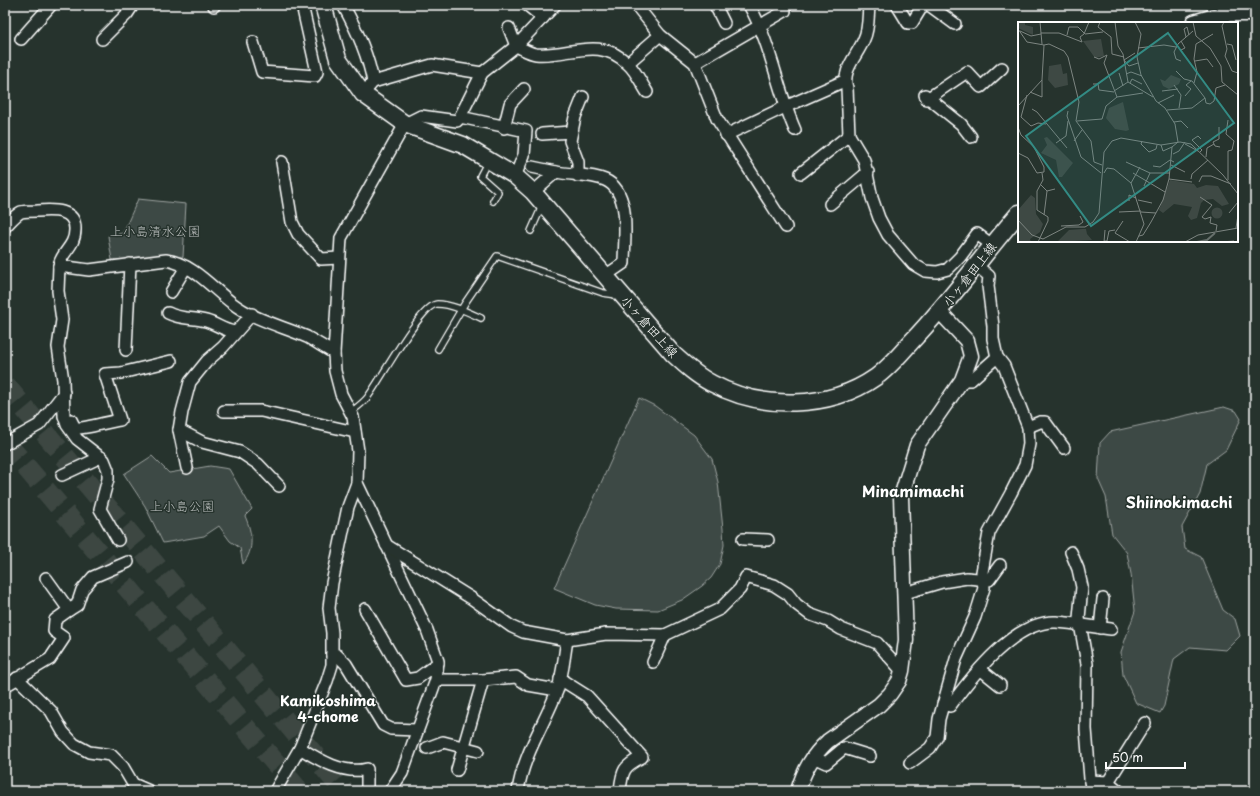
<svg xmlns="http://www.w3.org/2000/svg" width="1260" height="796" viewBox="0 0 1260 796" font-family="'Playpen Sans','Klee One',sans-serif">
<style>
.green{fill:#3e4944;stroke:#9ea4a2}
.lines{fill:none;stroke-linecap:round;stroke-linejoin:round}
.motorway-tunnel{stroke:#3c4742;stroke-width:21;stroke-dasharray:21 10;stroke-linecap:butt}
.service-casing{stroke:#fff;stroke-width:8}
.minor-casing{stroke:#fff;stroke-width:14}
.tertiary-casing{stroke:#fff;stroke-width:17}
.secondary-casing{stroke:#fff;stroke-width:19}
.service{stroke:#26332d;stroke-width:5.5}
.minor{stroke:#26332d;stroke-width:11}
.tertiary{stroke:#26332d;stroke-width:14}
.secondary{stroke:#26332d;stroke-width:16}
.labels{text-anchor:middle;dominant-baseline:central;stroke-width:3;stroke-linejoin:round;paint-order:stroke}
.park-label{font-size:13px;fill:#bbbfbe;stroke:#26332d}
.street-label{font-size:13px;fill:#fff;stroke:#26332d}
.neighbourhood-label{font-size:14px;font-weight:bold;fill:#fff;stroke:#26332d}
.quarter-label{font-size:15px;font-weight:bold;fill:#fff;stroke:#26332d}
.inset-river{fill:none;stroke:#67706c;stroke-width:2}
.inset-road{fill:none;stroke:#7d8581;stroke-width:1}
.view{fill:#338b84;fill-opacity:0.15;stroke:#338b84;stroke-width:2}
.inset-edge{fill:none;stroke:#fff;stroke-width:2}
</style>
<rect width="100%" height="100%" fill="#26332d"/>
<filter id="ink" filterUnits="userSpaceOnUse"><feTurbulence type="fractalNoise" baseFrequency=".025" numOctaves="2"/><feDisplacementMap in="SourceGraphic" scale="8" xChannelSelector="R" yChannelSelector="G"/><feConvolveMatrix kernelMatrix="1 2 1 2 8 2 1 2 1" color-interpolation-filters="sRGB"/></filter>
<g filter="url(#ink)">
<!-- green -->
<g class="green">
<path d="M138,199L186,204L183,257L112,260L108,236L123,233Z"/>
<path d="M639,398L655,406L694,435L712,459L718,482L723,529L724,545L720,564L711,578L702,586L682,600L658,610L616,609L595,605L554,588Z"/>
<path d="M1224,407L1236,411L1241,419L1226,450L1207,464L1200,494L1182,527L1185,549L1201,557L1223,610L1235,619L1240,636L1226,650L1190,647L1174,659L1164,706L1160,713L1136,703L1123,675L1121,652L1135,611L1131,574L1127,553L1112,534L1106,497L1098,479L1100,443L1110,432Z"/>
<path d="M152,456L169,473L210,466L229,469L252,509L245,516C252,532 255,549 243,564L240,548L230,541L219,526L204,536L163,543L145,506L124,474Z"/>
</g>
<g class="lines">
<!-- motorway-tunnel -->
<g class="motorway-tunnel">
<path d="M5,385L344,791"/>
<path d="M5,442L299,791"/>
</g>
<!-- service casing -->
<g class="service-casing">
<g id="service">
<path d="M488,161L480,176L498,192L493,201"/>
<path d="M531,231L542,206"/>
<path d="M438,349L465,303L497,256L603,293L617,295"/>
<path d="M351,412C356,408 363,403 367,398C379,383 421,304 437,304C451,304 468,312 481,318"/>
</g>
</g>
<!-- minor casing -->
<g class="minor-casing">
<g id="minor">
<path d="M343,5C357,30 368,54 373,82"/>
<path d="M527,5L543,18"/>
<path d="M636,5L660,35L695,63L717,119L786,227"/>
<path d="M715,5L724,23"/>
<path d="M749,5C771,43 777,89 795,130"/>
<path d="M869,5C868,16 869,29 864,39C858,55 841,70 847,88L849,135L864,160L872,198L879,218L888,235L913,264L925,271L937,272L948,269L960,257L977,234L992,245"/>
<path d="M897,5L908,23H912L923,5"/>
<path d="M929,5L955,24"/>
<path d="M214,6V5"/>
<path d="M509,28L516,46C523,49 529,53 536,54C569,57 599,35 628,64C636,71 641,83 647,92"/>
<path d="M21,39L51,5"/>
<path d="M102,39L127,14L133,5"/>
<path d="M253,42L262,72L315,76L317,72L302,5"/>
<path d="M628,63L660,35"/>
<path d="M695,63L785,11"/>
<path d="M363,94L373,82L432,65L482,73"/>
<path d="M925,95L961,124L971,137"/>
<path d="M927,99L967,72L981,87L1002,68"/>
<path d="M504,128L510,104L524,89"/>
<path d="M542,134L571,132"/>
<path d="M726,135L785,107L844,81"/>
<path d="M282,162L292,222L298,234L321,259L339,258"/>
<path d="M532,167L556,172"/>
<path d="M801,173L849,135"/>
<path d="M515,176L524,155L526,131L460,117L482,73L516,46L555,5"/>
<path d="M578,176V162L570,141L575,117L583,97"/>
<path d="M533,192L556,172C571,175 591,174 605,180C632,192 624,239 624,263L605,276"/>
<path d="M830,204L868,172"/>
<path d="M5,227C10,222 15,215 21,212C26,211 32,211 37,211C52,210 76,208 75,230C75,247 61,252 59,266"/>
<path d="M171,292L186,267"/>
<path d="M168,313C182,320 192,317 206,321C217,324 222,330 235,332"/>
<path d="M126,350L130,264"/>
<path d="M962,380H971L997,357"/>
<path d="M224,411H261L355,432"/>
<path d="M71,420L75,428C80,430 111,421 120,420L105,374L121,373L171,361"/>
<path d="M1028,427L1040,422H1045L1064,448"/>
<path d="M179,430L202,442L240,452L258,464L279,486"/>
<path d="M5,444L39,425L64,393"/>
<path d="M187,468L179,430L182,412L190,382L207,361L223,347L252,314"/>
<path d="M62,475L101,457"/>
<path d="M357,483L427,630L438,661L436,680L402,773L390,791"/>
<path d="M743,539L768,540"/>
<path d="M118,540L100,509L108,479V470L104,460L77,439L67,425L64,416L63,380L58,347L62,320L58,291L59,266L89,270L166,260C193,264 211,287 232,303C254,320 282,326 307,337C316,342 325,348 334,353"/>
<path d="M386,545L471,598L512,627L523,632L567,640L606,634L665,635L720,609L740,589L746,577L774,585L788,594L796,604L809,614L828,621L841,629L877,643L902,671"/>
<path d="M1071,552L1078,569L1082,587L1079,618L1087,664L1086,729L1091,791"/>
<path d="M905,593L942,582L967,578L989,580L1000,565"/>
<path d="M365,609L406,680L418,678L438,663"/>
<path d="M69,610L77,605L82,590L93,577L128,562"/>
<path d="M1100,628L1103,599"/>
<path d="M332,654L337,655L346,664L383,725L391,729L417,730"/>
<path d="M653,662L665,635"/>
<path d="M980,669L1000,685"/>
<path d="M17,678L51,711L63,732L74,744L89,752L111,755L123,767L133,784L149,791"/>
<path d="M560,679L587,696L642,757C624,766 622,770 620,791"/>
<path d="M436,680H483L516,677L528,685L557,690"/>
<path d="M5,686L50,659L64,638L54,631L55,620L69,610L46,578"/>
<path d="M943,704L950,706C972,676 1015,620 1056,622C1074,623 1093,627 1111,629"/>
<path d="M300,748C319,760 344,775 367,769V791"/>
<path d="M427,748L443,742L478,751"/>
<path d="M813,757L826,763L844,748L870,756"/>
<path d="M910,763L930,748L937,737L939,719L956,659L975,617L984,588L982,572L989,533L1011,493L1025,465L1029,444L1028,427L1004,366L997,357L993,339V326L988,286L989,276L976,265"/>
<path d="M457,770L483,680"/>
<path d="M1090,781L1108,782L1119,791"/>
<path d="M1108,782L1145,723"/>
<path d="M275,791L300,748L327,681L332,665V633L329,608L332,583L348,507L357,483L358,451L353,417L341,394L335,371L334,353L341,238L405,124L421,116L457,121L460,117"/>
<path d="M518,791C523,755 544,725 557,691C563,675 564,657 567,640"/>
</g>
</g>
<!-- tertiary casing -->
<g class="tertiary-casing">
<path id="tertiary" d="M798,791C804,770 812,756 828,741L879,705L890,694L899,681L902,671L906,640L901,497L917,445L962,380L971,356L967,341L940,312"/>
</g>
<!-- secondary casing -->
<g class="secondary-casing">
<g id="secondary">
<path d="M323,5L338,59L363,94L405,124L463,145L515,176L533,192L673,354C685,365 697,376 711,383C761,410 829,410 876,377C890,367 901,353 912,341C951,300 983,255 1019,213"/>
<path d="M1194,23L1229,13H1255"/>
</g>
</g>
<!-- service -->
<use href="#service" class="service"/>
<!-- minor -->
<use href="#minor" class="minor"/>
<!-- tertiary -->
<use href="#tertiary" class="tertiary"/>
<!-- secondary -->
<use href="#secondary" class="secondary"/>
</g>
</g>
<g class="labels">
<!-- park labels -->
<g class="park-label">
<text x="155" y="230">上小島清水公園</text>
<text x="182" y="505">上小島公園</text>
</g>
<!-- street labels -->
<g class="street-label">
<text transform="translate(969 274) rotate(-52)">小ヶ倉田上線</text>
<text transform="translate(650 326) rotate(48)">小ヶ倉田上線</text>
</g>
<!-- neighbourhood labels -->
<g class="neighbourhood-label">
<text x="328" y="700">Kamikoshima<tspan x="328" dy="16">4-chome</tspan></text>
</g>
<!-- quarter labels -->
<g class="quarter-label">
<text x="913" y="490">Minamimachi</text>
<text x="1179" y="501">Shiinokimachi</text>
</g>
</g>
<!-- overview -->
<g transform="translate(1018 22)">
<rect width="220" height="220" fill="#26332d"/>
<path d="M7,0V3L15,5V13L0,6V1ZM83,17L86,34L77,36L65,19ZM43,42L45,52L49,51L50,63L37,66L30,58L31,44ZM153,53L163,57L161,62L151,67L145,64L142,57L147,59ZM105,80L111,108L108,109L97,107L88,96L91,86ZM29,115L55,141L44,155H41L38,138L23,131L29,123L26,116ZM152,158L176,162L179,166L188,163L200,164L211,182L204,184L195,177L186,178L183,181L179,196L173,198L170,194L174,185L156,182L145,191L141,188ZM13,173L17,176L18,192L25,202L22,210L12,217L13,220H0V188ZM193.5 191a5.5 5.5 0 1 1 11 0a5.5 5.5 0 1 1-11 0ZM64,207H68L69,212L74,218L39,220L51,208Z" fill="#3e4944"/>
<path class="inset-river" d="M179,220L189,218L197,211"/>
<path class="inset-road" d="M22,0L24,22M82,0L80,5L93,15L94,32L106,35M97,0L100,24L105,32L110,60L135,75M117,0L123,12L119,35L123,53L138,79L147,86L157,102L160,120L154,125M175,0L178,14L192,26L203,44L204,60L220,73M206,0L204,4L209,27L207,34L214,49L220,51M0,7L9,20L26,23M2,9L13,14L23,12M23,11H41L64,20M49,13L51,5H60L67,12L85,10M168,15L166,7L169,5L171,13M64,20L62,15L66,12L71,0M209,22L214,23L218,38M120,26L146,23L158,25M163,28L167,26L163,19M76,35L81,37L89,33L86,41L99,75M106,38L111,44L120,41M106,38L117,31M163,39L158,37L156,30L160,22L175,9M177,39L189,37L195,45M101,51L105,64M108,52L113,50L124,54M112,61L114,57L124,62M176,61L179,50L176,37L178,22L195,12M75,62H80L81,68L96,70M156,63L163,73L161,86M96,69L110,60M144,69L160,67M12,70L24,75V58M9,73L3,95L13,104L20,101L28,102M167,74L173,67L168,63L173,59M187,76L188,81L192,82L196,79L198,66L207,63M140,81L156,73M0,84L24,58L26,23L31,22L46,29L50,35L61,80L58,99L73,119L76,140L84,143M14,87L19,90L49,126M149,88L174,86L187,76L174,59L166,57L158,49M50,89L49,94L63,135L83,151M59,99L84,97L88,84L99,75L125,71M156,100L163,99L170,106M0,105L3,113L16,125L26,145V150L19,151L10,136L0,131M201,105V117L195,120L197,124L202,125M56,119L64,108M124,119L123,122L131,130L138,127L139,123M38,121L48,114L50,99M167,122L180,129M182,130L184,128L174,118L180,114L183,117M155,132L161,129L167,120M188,135L189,126L196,122M108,140L132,151H152M153,143L167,150M135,144L142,145L152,138L156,140M86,151L89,146L96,147L113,161L126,202L118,220M115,151L147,170M151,157L174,160M173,157L174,152L190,138M210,158V129L214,128L216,119L208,112L210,98M181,160L184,154H193L213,162M113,161L122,145M23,163L29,169L37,167M126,164L132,151M182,175L194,183L184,195L187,197L193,195L192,201L199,203L198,209M120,178L134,181M111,179V173L118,176M101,190L123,189M123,190L138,191M211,191L220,180M26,193L29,169M0,198L14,213L25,217L48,205H67L75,200L81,191L86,130L94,119L103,116L143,123L162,120L173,122L205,153L220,172M105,199L97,211L112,220M43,204L61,203L65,200L62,194M218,206L220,193M121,214L125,213L133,200L145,178L151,157L154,125L145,129L143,123M86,219H89L91,209L97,208M20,220L30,199V195L19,188V169L25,158L24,151M86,220L87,208M167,220L180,213L220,206M203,220L216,219"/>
<path class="view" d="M150,11L216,101L73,204L8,114Z"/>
<rect width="220" height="220" class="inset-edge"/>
</g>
<!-- margin -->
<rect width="1260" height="796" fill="none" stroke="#26332d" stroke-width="20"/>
<rect x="10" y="10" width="1240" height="776" fill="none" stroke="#fff" stroke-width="1.5" filter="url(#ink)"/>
<!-- scale -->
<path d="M1106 762v6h79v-6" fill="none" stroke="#ffffff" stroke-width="2"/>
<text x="1112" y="762" font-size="12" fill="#ffffff" stroke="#26332d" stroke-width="3" paint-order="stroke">50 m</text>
</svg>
